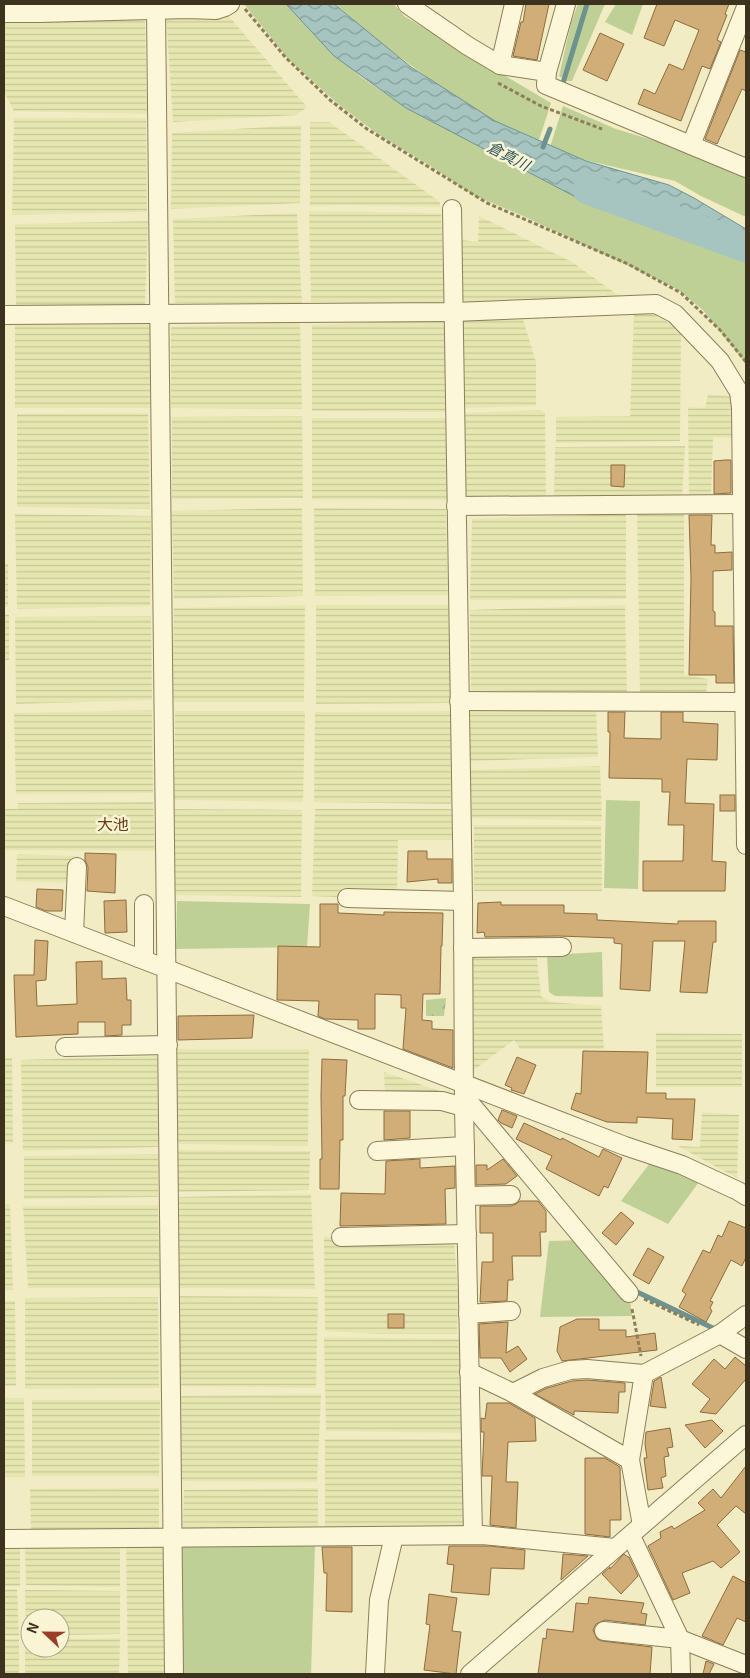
<svg xmlns="http://www.w3.org/2000/svg" width="750" height="1678" viewBox="0 0 750 1678" font-family="Georgia,'Noto Sans JP',serif">
<style>
.farmland{fill:url(#farmland-rules)}
.green{fill:#bfd097}
.forest{fill:url(#forest-firs)}
.water{fill:url(#water-waves);stroke:#6c9390}
.lines{fill:none;stroke-linecap:round;stroke-linejoin:round}
.stream{stroke:#6c9390;stroke-width:5}
.river{stroke:#a6c4c0;stroke-width:31}
.building{fill:#d1ad77;stroke:#8e6c3d}
.minor-casing{stroke:#8d7e59;stroke-width:20}
.path{stroke:#8d7e59;stroke-width:3;stroke-dasharray:4 2.5;stroke-linecap:butt}
.minor{stroke:#fbf7d8;stroke-width:18}
.labels{text-anchor:middle;dominant-baseline:central;stroke-width:5;stroke-linejoin:round;paint-order:stroke}
.water-label{font-size:15px;font-style:italic;fill:#2c575c;stroke:#f8f4d4}
.quarter-label{font-size:16px;fill:#6b3a1a;stroke:#f8f4d4}
</style>
<defs>
<pattern id="farmland-rules" width="6" height="5" patternUnits="userSpaceOnUse" patternTransform="scale(1.25)"><rect width="6" height="5" fill="#e6e7b0"/><path d="M0 2.5h6" fill="none" stroke="#c6c797"/></pattern>
<pattern id="forest-firs" width="22" height="20" patternUnits="userSpaceOnUse" patternTransform="scale(1.25)"><rect width="22" height="20" fill="#bfd097"/><path d="M5 1l3.5 6h-7zM16 11l3.5 6h-7z" fill="#a5b382"/></pattern>
<pattern id="water-waves" width="16" height="10" patternUnits="userSpaceOnUse" patternTransform="scale(1.25)"><rect width="16" height="10" fill="#a6c4c0"/><path d="M0 5q4-4 8 0t8 0" fill="none" stroke="#88a09b"/></pattern>
</defs>
<rect width="100%" height="100%" fill="#f1ecc4"/>
<!-- farmland -->
<g class="farmland">
<path d="M166,13H226L307,107L296,115L173,122Z"/>
<path d="M145,18L147,114L14,111L4,92V20Z"/>
<path d="M14,118H146L147,212L12,215Z"/>
<path d="M310,122H329L440,202V207L345,205L310,206Z"/>
<path d="M301,125L300,203L171,209L172,133Z"/>
<path d="M309,211L441,213L445,303L311,302Z"/>
<path d="M297,213L302,303H175L173,219Z"/>
<path d="M479,216L572,262L622,298L460,304L461,240L478,242Z"/>
<path d="M148,221L145,306L16,307L15,224Z"/>
<path d="M521,313L536,362V406L462,408L460,316Z"/>
<path d="M634,313L657,315L681,331L680,441L556,443V417L630,416Z"/>
<path d="M446,319L447,412L312,411V325Z"/>
<path d="M151,321L150,408H15V325Z"/>
<path d="M300,322L302,409L171,408V327Z"/>
<path d="M708,394L734,397L736,438L713,437L711,498H689L688,407L705,408Z"/>
<path d="M540,410L545,412L546,501L462,502L461,413Z"/>
<path d="M148,413L150,509L17,507V414Z"/>
<path d="M302,416L303,498L172,499V417Z"/>
<path d="M312,418H447L448,500L312,499Z"/>
<path d="M685,446L682,498H554L555,447Z"/>
<path d="M302,508L303,596L174,599L172,511Z"/>
<path d="M314,508L446,509L448,595L315,596Z"/>
<path d="M637,509H684V675L708,679L706,695L640,693Z"/>
<path d="M15,514L151,516L150,606L17,609Z"/>
<path d="M626,514V599L470,600L472,519Z"/>
<rect x="4" y="564" width="4" height="43"/>
<path d="M305,605L304,702H172L174,608Z"/>
<path d="M316,605H448L451,703L316,704Z"/>
<path d="M625,605L627,692L471,690L470,610Z"/>
<path d="M4,614L9,615V660H4Z"/>
<path d="M151,616L152,700L16,704L15,617Z"/>
<path d="M596,707L598,757L470,761L469,710Z"/>
<path d="M152,710L153,793L16,794L14,713Z"/>
<path d="M175,711H305L303,802L174,800Z"/>
<path d="M451,711V804L314,802L315,712Z"/>
<path d="M600,766L602,821L472,818L470,770Z"/>
<path d="M153,802L155,851L4,850V809H17L18,803Z"/>
<path d="M175,809L302,810L301,897L174,895Z"/>
<path d="M315,809H452V840H398L397,900L312,896Z"/>
<path d="M474,825H601L602,891H474Z"/>
<path d="M17,854L78,856L77,883L16,881Z"/>
<path d="M536,950L541,996L550,1002L601,1006L604,1049H520L514,1040L471,1072L472,955Z"/>
<path d="M656,1033L742,1034V1087H656Z"/>
<path d="M176,1049H309L308,1146L176,1144Z"/>
<path d="M157,1056L159,1147L23,1151L21,1060Z"/>
<path d="M4,1058H12L13,1143H4Z"/>
<path d="M384,1072L446,1093L385,1094Z"/>
<path d="M702,1112L739,1115L737,1178L678,1146L700,1147Z"/>
<path d="M178,1150L310,1151L309,1190L177,1192Z"/>
<path d="M158,1154V1197L24,1199V1156Z"/>
<path d="M311,1194L315,1289L178,1288L176,1197Z"/>
<path d="M4,1204H10L13,1290H4Z"/>
<path d="M158,1205L160,1288H28L23,1206Z"/>
<path d="M324,1237L454,1238L458,1295L457,1334H379L325,1331Z"/>
<path d="M177,1296L318,1297L316,1388L178,1386Z"/>
<path d="M158,1297L159,1388L25,1389V1298Z"/>
<path d="M4,1301H15L16,1386H4Z"/>
<path d="M324,1337L460,1339L464,1433L326,1431Z"/>
<path d="M321,1394L317,1482L180,1481L179,1396Z"/>
<path d="M4,1398H24L25,1477H4Z"/>
<path d="M32,1400H160L159,1476H32Z"/>
<path d="M325,1439H462L464,1528L325,1530Z"/>
<path d="M159,1488V1528L31,1529L30,1489Z"/>
<path d="M318,1488V1529L183,1531L184,1490Z"/>
<path d="M20,1543V1586H4V1544Z"/>
<path d="M167,1544L170,1674H128L126,1546Z"/>
<path d="M25,1545L120,1546V1587L26,1585Z"/>
<path d="M17,1589L19,1636H4V1590Z"/>
<path d="M25,1590L120,1591V1634L60,1635V1618H30V1635H26Z"/>
<path d="M120,1638L119,1674H25V1640L30,1639V1648H60V1639Z"/>
<rect x="4" y="1639" width="15" height="35"/>
</g>
<!-- green -->
<g class="green">
<path d="M244,4H286L321,42L361,77L406,108L591,205L649,204L685,215L746,259V364L703,310L677,289L521,215L473,195L432,167L379,135L338,104L288,59Z"/>
<path d="M335,4H394L404,16L551,103L539,140L487,118L438,85L386,47Z"/>
<path d="M578,4H605L572,81H566L559,76L571,23Z"/>
<path d="M616,4H643L632,35L605,22Z"/>
<path d="M563,106L616,129L676,147L746,177V217L701,196L675,181L584,160L550,147Z"/>
<path d="M606,800L640,801L638,889L604,888Z"/>
<path d="M177,901L310,904L307,947L176,949Z"/>
<path d="M602,952L603,997L555,996L549,992L547,955Z"/>
<path d="M650,1163L699,1182L668,1224L621,1201Z"/>
<path d="M585,1240L629,1293L632,1316L540,1317L549,1241Z"/>
<path d="M182,1543L315,1546L311,1674H182Z"/>
</g>
<!-- forest -->
<path class="forest" d="M446,998L444,1016H426V1000Z"/>
<!-- water -->
<path class="water" d="M286,4H334L411,67L495,121L586,161L669,185L694,198L746,229V259L689,216L649,204L591,205L406,108L334,56Z"/>
<g class="lines">
<!-- stream -->
<g class="stream">
<path d="M563,83L587,4"/>
<path d="M543,147L550,129"/>
<path d="M633,1290L717,1330"/>
</g>
<!-- river -->
<path class="river" d="M588,189L746,247"/>
</g>
<!-- building -->
<g class="building">
<path d="M526,4H549L537,60L513,56L521,22H523Z"/>
<path d="M657,4H729L725,14L727,15L717,40L721,42L710,69L702,66L681,121L638,104L644,89L655,94L669,64L683,70L699,30L675,20L664,46L644,38Z"/>
<path d="M600,33L624,44L607,81L583,70Z"/>
<path d="M740,50L746,52V91L742,89L717,144L705,139Z"/>
<path d="M725,460H731V493L714,494V461Z"/>
<path d="M611,465H625L624,487L611,486Z"/>
<path d="M689,515H712L711,545H715V553L732,552V570L713,571V611L715,612V626H733L734,683H716V675H689L691,578Z"/>
<path d="M608,712H625L624,738L661,739V712H683V722L718,724L717,760L687,759L685,803L714,804L712,861L726,862L725,891H643V861H683L684,825H668L670,792H662V779L609,778L610,732H608Z"/>
<rect x="720" y="795" width="15" height="16"/>
<path d="M408,851H427V859H452V883H438V879L407,882Z"/>
<path d="M85,853L116,854L115,893L87,891L88,867L85,860Z"/>
<path d="M37,889L63,890L62,911H46L36,907Z"/>
<path d="M126,900L127,932L105,933L104,901Z"/>
<path d="M501,902V905H564V913L597,914V920L678,924V921H716V942H713L707,993L680,992L685,941H653L650,991L620,989L622,944L614,943V938L559,936L485,937L484,932L477,933L478,903Z"/>
<path d="M320,904H338V913L384,915V912L443,913L442,946H441L440,994H423L422,1020L432,1021V1029L453,1030V1068L403,1049L406,1008H401V995L375,994V1029H358V1020L325,1019L318,1016L319,1001L277,1000L278,946L320,947Z"/>
<path d="M35,940L48,941L46,980L36,981L37,1006L77,1004L76,962L102,961V979L126,978L127,1000H131V1025H122V1035L105,1036V1022H78V1034L16,1037L14,975H34Z"/>
<path d="M254,1015L252,1038L178,1040V1016Z"/>
<path d="M583,1051L648,1052L646,1093H666V1099H695L692,1140L672,1139L673,1119L637,1117V1123L607,1122L571,1109L576,1093L581,1094Z"/>
<path d="M517,1057L536,1065L524,1094L511,1090L512,1088L505,1085Z"/>
<path d="M322,1059L347,1060L345,1096H343V1140H340L339,1189H320V1159H322L321,1095Z"/>
<path d="M502,1110L517,1116L512,1128L501,1123L498,1120Z"/>
<path d="M384,1111H410V1138L384,1140Z"/>
<path d="M524,1123L561,1140L562,1138L599,1157L603,1149L622,1158L608,1188L604,1186L599,1196L546,1169L552,1156L516,1139Z"/>
<path d="M420,1159V1168L455,1166V1188L445,1189L446,1224L340,1226L341,1193L385,1194L386,1161Z"/>
<path d="M503,1159L517,1176L506,1184L476,1185V1165H487V1170Z"/>
<path d="M520,1201H538L546,1211V1232H540L541,1256H512L513,1280H508L507,1301L480,1302L482,1262H493V1233H480V1206H511L516,1204Z"/>
<path d="M621,1212L634,1223L616,1245L602,1233Z"/>
<path d="M729,1221L746,1228V1257L742,1266L731,1260L710,1301L713,1302L710,1308L712,1311L706,1322L679,1307L686,1294L682,1291L703,1250L710,1253L718,1235L722,1237Z"/>
<path d="M648,1248L664,1257L649,1284L633,1275Z"/>
<rect x="388" y="1314" width="16" height="14"/>
<path d="M577,1319H599V1330H626V1337L655,1333L657,1350L562,1361L557,1351L560,1327Z"/>
<path d="M508,1322L506,1353L518,1346L527,1359L510,1372L501,1358H480L479,1324Z"/>
<path d="M735,1357L746,1366V1379L716,1414L700,1412L710,1399L692,1384L714,1359L725,1369Z"/>
<path d="M661,1377L666,1408L650,1406L654,1381Z"/>
<path d="M587,1380L625,1383V1392H619L618,1413L574,1411V1415L572,1414L535,1394L547,1388L572,1381Z"/>
<path d="M487,1403H509L535,1418L536,1441L508,1442L506,1482H518L516,1528L490,1525L492,1476H482L484,1432H481V1418L485,1419Z"/>
<path d="M712,1420L723,1431L705,1448L685,1425Z"/>
<path d="M670,1428L673,1447L667,1448L669,1456L664,1457L666,1476L661,1478L663,1488L648,1490L644,1458H647L645,1444L646,1432Z"/>
<path d="M585,1458H605L620,1467L621,1520H610V1537L585,1534Z"/>
<path d="M746,1466V1514L736,1506L717,1525L740,1552L721,1568L713,1561L682,1573L690,1593L673,1600L648,1546L661,1538L660,1532L672,1526L674,1529L705,1510L698,1503L713,1489L721,1498Z"/>
<path d="M449,1546H490L525,1550L524,1569L491,1568L489,1595L451,1592L454,1565L447,1564Z"/>
<path d="M322,1547H352V1612L326,1611L327,1573H324Z"/>
<path d="M563,1554L588,1556L561,1580Z"/>
<path d="M624,1554L628,1557H629L638,1576L621,1594L602,1574L610,1567V1569Z"/>
<path d="M733,1576L746,1583V1622L737,1618L723,1645L702,1636Z"/>
<path d="M429,1594L457,1598L452,1631L461,1632L456,1674L424,1670L430,1625L426,1624Z"/>
<path d="M589,1597L644,1603L641,1613L647,1614L645,1625L605,1620L596,1624L593,1630L597,1639L602,1641L652,1647L650,1674H538L543,1638L546,1639L547,1629L573,1632L576,1603L588,1604Z"/>
<path d="M706,1661L714,1664L709,1674H703Z"/>
</g>
<g class="lines">
<!-- minor casing -->
<g class="minor-casing">
<g id="minor">
<path d="M407,4L468,46L500,65L547,72L546,85L746,168"/>
<path d="M156,10L174,1674"/>
<path d="M4,13H39L187,9L216,10L225,7L230,4"/>
<path d="M500,65L514,4"/>
<path d="M547,72L566,4"/>
<path d="M691,145L746,7"/>
<path d="M452,209L463,901L464,1107L473,1535"/>
<path d="M4,315L454,312L656,304L675,314L720,361L739,392L741,408L746,845"/>
<path d="M456,506L742,504"/>
<path d="M459,701L745,702"/>
<path d="M347,898L463,901"/>
<path d="M4,906L625,1146L682,1165L738,1191L746,1196"/>
<path d="M74,933L77,867"/>
<path d="M463,948L562,947"/>
<path d="M138,958L144,954V904"/>
<path d="M65,1047L168,1045"/>
<path d="M464,1096L629,1293"/>
<path d="M359,1100L442,1101L464,1107"/>
<path d="M377,1151L465,1146"/>
<path d="M466,1196L511,1195"/>
<path d="M341,1237L467,1234"/>
<path d="M468,1314L511,1311"/>
<path d="M720,1334L746,1349"/>
<path d="M469,1372L513,1393L630,1460"/>
<path d="M513,1393L543,1378L570,1370L587,1369L644,1374L720,1334L746,1315"/>
<path d="M642,1525L630,1460L644,1374"/>
<path d="M631,1536L680,1639L681,1674"/>
<path d="M4,1539L482,1535L615,1548"/>
<path d="M604,1631L680,1639L746,1665"/>
<path d="M375,1674L379,1600L394,1536"/>
<path d="M470,1674L746,1435"/>
</g>
</g>
<!-- path -->
<g class="path">
<path d="M245,9L286,58L330,100L367,129L487,203L628,264L681,293L721,331L746,362"/>
<path d="M498,83L541,106L602,129"/>
<path d="M644,1299L699,1325"/>
<path d="M632,1309L641,1356"/>
</g>
<!-- minor -->
<use href="#minor" class="minor"/>
</g>
<g class="labels">
<!-- water labels -->
<g class="water-label">
<text transform="translate(509 155) rotate(27)">倉真川</text>
</g>
<!-- quarter labels -->
<g class="quarter-label">
<text x="113" y="823">大池</text>
</g>
</g>
<!-- border -->
<rect width="750" height="1678" fill="none" stroke="#3c321e" stroke-width="10"/>
<!-- north arrow -->
<g transform="translate(45 1633) rotate(292)"><circle r="24" fill="#f8f4d4" stroke="#ada68b"/>
<path d="M0-4L9 19L0 12L-9 19Z" fill="#a03b25"/>
<text y="-8" font-size="14" font-weight="bold" text-anchor="middle" fill="#3c321e">N</text>
</g>
</svg>
